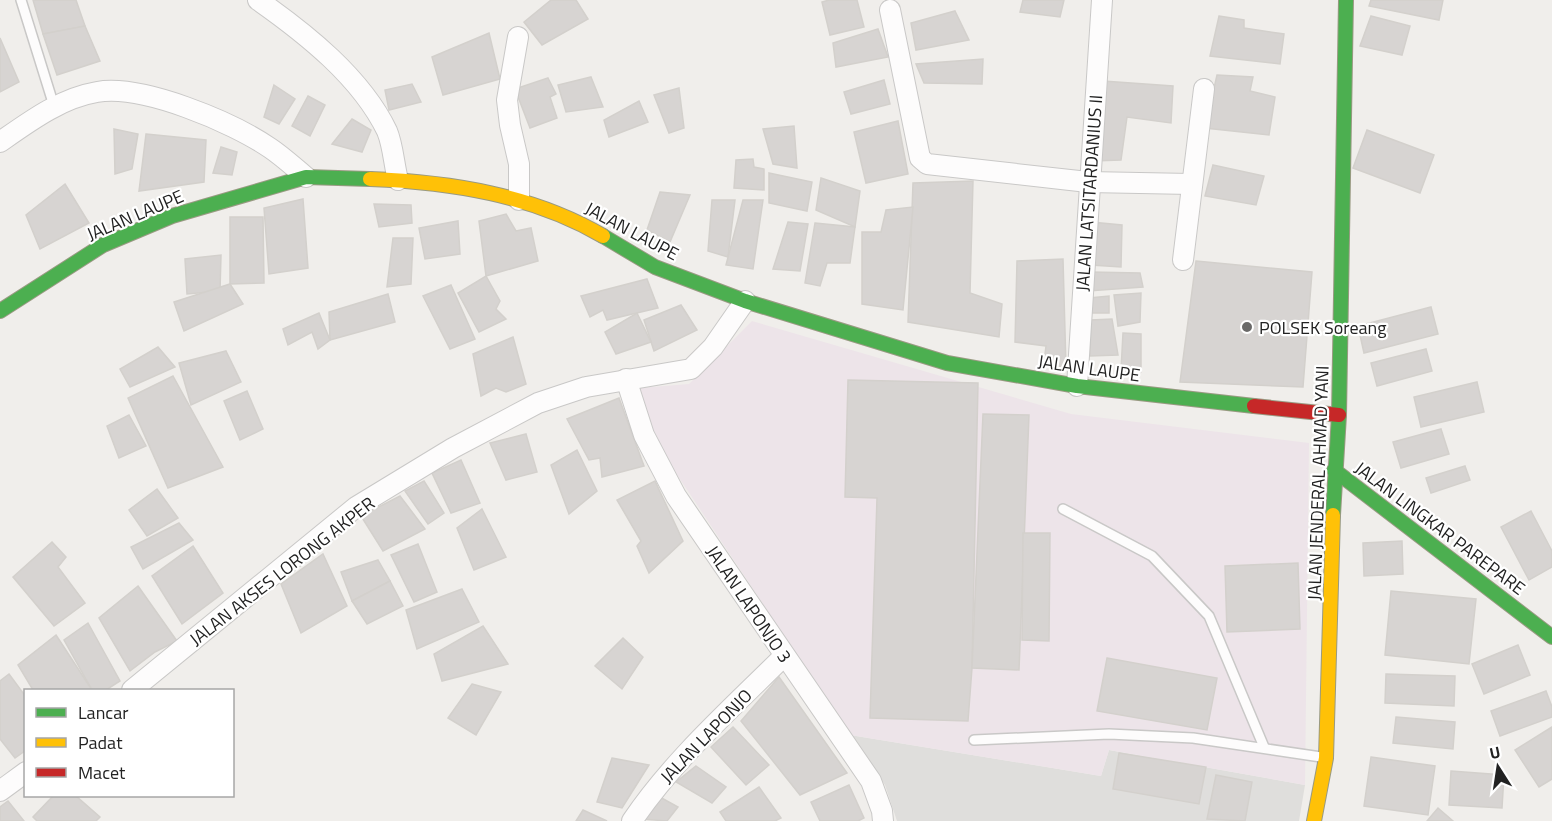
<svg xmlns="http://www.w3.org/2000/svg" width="1552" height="821" viewBox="0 0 1552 821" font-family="'Titillium Web',sans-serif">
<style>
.residential{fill:#dfdedc}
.industrial{fill:#ede4e9}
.building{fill:#d7d4d2;stroke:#d3d0cc;stroke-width:1.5}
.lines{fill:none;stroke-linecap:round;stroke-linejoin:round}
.lane-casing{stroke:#c9c8c7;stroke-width:12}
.street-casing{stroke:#c9c8c7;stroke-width:22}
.fast-casing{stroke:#999a82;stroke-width:16}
.slow-casing{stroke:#999a82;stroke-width:16}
.jam-casing{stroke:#999a82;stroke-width:16}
.lane{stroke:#fdfcfc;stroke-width:9}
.street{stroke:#fdfcfc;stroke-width:20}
.fast{stroke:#4caf50;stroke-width:14}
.slow{stroke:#ffc107;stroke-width:14}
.jam{stroke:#c62828;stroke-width:14}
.poi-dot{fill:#6a6968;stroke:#fff;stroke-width:2}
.labels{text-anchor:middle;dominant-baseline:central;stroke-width:4.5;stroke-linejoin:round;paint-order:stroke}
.street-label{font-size:18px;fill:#222;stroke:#fff}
.poi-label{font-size:18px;fill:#222;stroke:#fff;text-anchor:start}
</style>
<rect width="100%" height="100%" fill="#f0eeeb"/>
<!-- residential -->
<path class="residential" d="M850,735L1101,776L1109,750L1305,785L1299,821H897L885,785Z"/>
<!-- industrial -->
<path class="industrial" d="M752,321L1071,414L1309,443L1305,785L1109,750L1101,776L850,735L656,443L639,388L689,384Z"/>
<!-- building -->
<g class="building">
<path d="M33,0H76L85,26L43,34Z"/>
<path d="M551,0H576L588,19L542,45L524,22Z"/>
<path d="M829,0H857L864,27L830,35L822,2Z"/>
<path d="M1023,0H1064L1060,17L1020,12Z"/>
<path d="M1371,0H1443L1439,20L1369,6Z"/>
<path d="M955,11L969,40L916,50L911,23Z"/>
<path d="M1219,16L1244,20V28L1284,34L1280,64L1210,56Z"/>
<path d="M1371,16L1410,26L1402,55L1360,46Z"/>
<path d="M85,26L100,61L57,75L43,34Z"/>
<path d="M878,29L888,57L836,67L833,43Z"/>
<path d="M489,33L500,79L443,95L432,57Z"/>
<path d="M0,38L19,82L0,92Z"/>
<path d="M983,59L982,84L924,83L916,64Z"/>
<path d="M1217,75L1253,77L1250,91L1275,97L1269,135L1205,128Z"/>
<path d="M591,77L603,107L566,112L558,85Z"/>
<path d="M548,78L556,94L550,97L557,118L530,128L515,89Z"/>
<path d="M884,80L890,104L851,114L844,92Z"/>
<path d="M1103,81L1173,86L1171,123L1127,117L1121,160L1093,161Z"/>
<path d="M412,84L421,102L389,110L385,90Z"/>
<path d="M274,85L295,99L279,124L264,117Z"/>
<path d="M679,88L684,128L669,133L654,95Z"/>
<path d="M308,96L325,105L310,136L292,126Z"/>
<path d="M639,101L648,122L609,137L604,120Z"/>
<path d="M352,119L371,130L362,152L332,144Z"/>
<path d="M898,121L908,174L866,183L854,132Z"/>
<path d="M794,126L797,168L773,164L763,129Z"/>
<path d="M114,129L138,134L132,169L115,174Z"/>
<path d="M1367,130L1434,155L1420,193L1353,168Z"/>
<path d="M146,134L206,140L204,182L139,191Z"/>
<path d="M221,147L237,152L232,175L213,173Z"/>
<path d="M753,159L754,167L764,169V190L734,188L736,160Z"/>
<path d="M1213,165L1264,176L1256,205L1205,196Z"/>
<path d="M769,173L812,182L807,211L769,203Z"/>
<path d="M821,178L860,191L855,227L816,210Z"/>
<path d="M973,181L970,293L1002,304L999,337L908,322L913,183Z"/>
<path d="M65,184L89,223L40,249L26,215Z"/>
<path d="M660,192L690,195L670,242L647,230Z"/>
<path d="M303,199L308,268L269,274L264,208Z"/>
<path d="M712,200H735L728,257L708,251Z"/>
<path d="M743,200H763L753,269L726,265Z"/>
<path d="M374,204L411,205L412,223L379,227Z"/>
<path d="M913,207L903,310L862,304V232H881L886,210Z"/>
<path d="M506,214L516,231L531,228L538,261L486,276L479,221Z"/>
<path d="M230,217H263L264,283L230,284Z"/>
<path d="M458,221L460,254L425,259L419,228Z"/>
<path d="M788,222L808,224L800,271L773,269Z"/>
<path d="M1091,222L1122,225L1121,267L1091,265Z"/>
<path d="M815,223L855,227L850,263H827L820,286L805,283Z"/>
<path d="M393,238H413L411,284L387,287Z"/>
<path d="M221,255L220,291L187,294L185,259Z"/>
<path d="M1063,259L1066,368L1044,362L1046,346L1015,342L1017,261Z"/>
<path d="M1196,261L1312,272L1303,387L1180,382Z"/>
<path d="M1090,272L1140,273L1143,287L1088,291Z"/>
<path d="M486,276L500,301L496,309L506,319L479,332L458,293Z"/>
<path d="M647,279L658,308L607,320L603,310L590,317L581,296Z"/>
<path d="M230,284L243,304L184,331L174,302Z"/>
<path d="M451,285L475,339L450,349L423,296Z"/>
<path d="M1141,293L1140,322L1118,326L1114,295Z"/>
<path d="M388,294L395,322L330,340L329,312Z"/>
<path d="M1109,296V313H1086L1089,298Z"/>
<path d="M681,305L697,330L654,351L644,320Z"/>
<path d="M1431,307L1438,334L1364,353L1358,326Z"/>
<path d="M319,313L330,340L318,349L312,332L288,345L283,329Z"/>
<path d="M637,313L651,342L616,354L605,332Z"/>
<path d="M1112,319L1118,355L1090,356L1091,320Z"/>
<path d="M1123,333L1141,334V372L1121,370Z"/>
<path d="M513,337L526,384L506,392L496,388L481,396L473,354Z"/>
<path d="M158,347L175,367L130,387L120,369Z"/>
<path d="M1426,349L1432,371L1377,386L1371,363Z"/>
<path d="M226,351L241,382L191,405L179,363Z"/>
<path d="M173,376L223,467L168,488L128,398Z"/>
<path d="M848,380L978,383L972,668L968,721L870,718L877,498L845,497Z"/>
<path d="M1477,382L1484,412L1421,427L1414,397Z"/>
<path d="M247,391L263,429L240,440L224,401Z"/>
<path d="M619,398L644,466L602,477L600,458L589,460L567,419Z"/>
<path d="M983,414L1029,415L1019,670L972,668Z"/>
<path d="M129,415L146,446L119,458L107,426Z"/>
<path d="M1441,429L1449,454L1401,468L1393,442Z"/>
<path d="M526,434L537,472L506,480L490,443Z"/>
<path d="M577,450L597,491L569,514L551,465Z"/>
<path d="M461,460L480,503L451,513L432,473Z"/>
<path d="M1465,466L1470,480L1431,493L1426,478Z"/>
<path d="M424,481L444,513L428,524L405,491Z"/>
<path d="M655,481L683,541L649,573L637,546L641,541L617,500Z"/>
<path d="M157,489L178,518L147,536L129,510Z"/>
<path d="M400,496L425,529L383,551L361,516Z"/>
<path d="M482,509L506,557L474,570L457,528Z"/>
<path d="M1531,511L1552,551V567L1529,580L1501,527Z"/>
<path d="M179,523L193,540L143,569L131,547Z"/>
<path d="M1023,533H1050L1049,641L1022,640Z"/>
<path d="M1402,541L1403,574L1364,576L1363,543Z"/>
<path d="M52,542L66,557L58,567L85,603L54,626L13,577Z"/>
<path d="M418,544L437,592L414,602L391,555Z"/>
<path d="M193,546L223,593L182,624L152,576Z"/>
<path d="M323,554L347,606L301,633L281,584Z"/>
<path d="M378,560L390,581L352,601L341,572Z"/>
<path d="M1298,563L1300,629L1227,632L1225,566Z"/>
<path d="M390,581L403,606L367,624L352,601Z"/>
<path d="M138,586L177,641L155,652L130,671L99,618Z"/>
<path d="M462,589L479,622L417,649L406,610Z"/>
<path d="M1391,591L1476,599L1469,664L1385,655Z"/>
<path d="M88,623L120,681L106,690H92L64,640Z"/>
<path d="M483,626L508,664L442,681L434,654Z"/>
<path d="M56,635L92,690H33L18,665Z"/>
<path d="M623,638L643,657L622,689L595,666Z"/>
<path d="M1518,645L1530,675L1484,694L1472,664Z"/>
<path d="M1107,658L1217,678L1207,730L1097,711Z"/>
<path d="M9,674L26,697V750L15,758L0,739V681Z"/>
<path d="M1386,674L1455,676L1454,706L1385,703Z"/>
<path d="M779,677L847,773L800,795L741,721Z"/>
<path d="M472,684L501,692L476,735L448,718Z"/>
<path d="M1546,691L1552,707V717L1500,736L1491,711Z"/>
<path d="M1396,717L1455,722L1453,749L1393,743Z"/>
<path d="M733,727L769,765L746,785L711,747Z"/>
<path d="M1552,727V779L1539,787L1515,750Z"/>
<path d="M1119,753L1206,767L1199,804L1113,789Z"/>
<path d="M1371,757L1435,766L1428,815L1364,806Z"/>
<path d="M612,758L649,765L622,808L597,802Z"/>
<path d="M696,766L726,787L712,803L676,782Z"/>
<path d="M1451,771L1504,775L1502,808L1449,805Z"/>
<path d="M1216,775L1252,782L1245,821L1207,819Z"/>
<path d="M849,785L864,818L858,821H820L811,802Z"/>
<path d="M759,787L781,818L775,821H726L720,812Z"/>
<path d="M53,796H76L100,817L96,821H37L33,817Z"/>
<path d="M658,796L678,807L667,821L642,819Z"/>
<path d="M8,801L24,821H0V807Z"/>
<path d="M1438,808L1453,821H1427Z"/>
<path d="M583,810L607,821H576Z"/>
</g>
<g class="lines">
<!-- lane casing -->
<g class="lane-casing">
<g id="lane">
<path d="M21,0L54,106"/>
<path d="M1063,509L1152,556L1209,616L1264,747"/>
<path d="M974,740L1109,734L1193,738L1321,757"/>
</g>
</g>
<!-- street casing -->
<g class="street-casing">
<g id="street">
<path d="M258,0C305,33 361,77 387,131C393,145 394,165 398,180"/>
<path d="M890,10L920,158L927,164L1088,182L1191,184"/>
<path d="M518,37L507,100L510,125L519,164V200"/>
<path d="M0,142C30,121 61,98 97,92C142,84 232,122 270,148C282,156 294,167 306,177"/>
<path d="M1183,260L1204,89"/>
<path d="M626,379L644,435L676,496L871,781L882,811L883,821"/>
<path d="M1077,386L1102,0"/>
<path d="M132,690L356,507L453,448L538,403L586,387L691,369L713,347L745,301"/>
<path d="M0,791L26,772"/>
<path d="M632,821C674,759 731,709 784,656"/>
</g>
</g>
<!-- fast casing -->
<g class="fast-casing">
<g id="fast">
<path d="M603,236L655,267L745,301L947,363L1077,386L1254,406"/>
<path d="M0,311L103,245L172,216L306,177L370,179"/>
<path d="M1334,470L1552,637"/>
<path d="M1333,515L1339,415L1346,0"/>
</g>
</g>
<!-- slow casing -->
<g class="slow-casing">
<g id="slow">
<path d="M370,179C451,182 533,195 603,236"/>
<path d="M1314,821L1326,758L1333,515"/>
</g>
</g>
<!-- jam casing -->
<g class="jam-casing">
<path id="jam" d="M1254,406L1339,415"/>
</g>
<!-- lane -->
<use href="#lane" class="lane"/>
<!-- street -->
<use href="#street" class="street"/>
<!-- fast -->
<use href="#fast" class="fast"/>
<!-- slow -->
<use href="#slow" class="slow"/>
<!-- jam -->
<use href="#jam" class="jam"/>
</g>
<!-- markers -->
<circle class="poi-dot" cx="1247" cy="327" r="6"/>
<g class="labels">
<!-- street labels -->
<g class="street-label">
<text transform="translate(1089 193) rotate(-86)">JALAN LATSITARDANIUS II</text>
<text transform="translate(135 215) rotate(-23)">JALAN LAUPE</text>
<text transform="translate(632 231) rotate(28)">JALAN LAUPE</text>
<text transform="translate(1089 368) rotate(8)">JALAN LAUPE</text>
<text transform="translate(1318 483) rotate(-88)">JALAN JENDERAL AHMAD YANI</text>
<text transform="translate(1440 528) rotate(37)">JALAN LINGKAR PAREPARE</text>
<text transform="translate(282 571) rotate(-38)">JALAN AKSES LORONG AKPER</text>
<text transform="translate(749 604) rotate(56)">JALAN LAPONJO 3</text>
<text transform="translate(706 736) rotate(-46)">JALAN LAPONJO</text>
</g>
<!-- poi labels -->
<g class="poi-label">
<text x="1259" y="327">POLSEK Soreang</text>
</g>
</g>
<!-- legend -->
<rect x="24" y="689" width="210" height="108" fill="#ffffff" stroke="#a7a7a7" stroke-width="1.5"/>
<rect x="36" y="708" width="30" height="9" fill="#4caf50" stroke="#a7a7a7" stroke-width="1.5"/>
<text x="78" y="719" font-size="18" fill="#222222">Lancar</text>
<rect x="36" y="738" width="30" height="9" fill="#ffc107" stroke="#a7a7a7" stroke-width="1.5"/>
<text x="78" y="749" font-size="18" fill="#222222">Padat</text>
<rect x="36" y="768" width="30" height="9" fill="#c62828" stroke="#a7a7a7" stroke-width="1.5"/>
<text x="78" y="779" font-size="18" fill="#222222">Macet</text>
<!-- north arrow -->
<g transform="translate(1498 767) rotate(348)" stroke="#ffffff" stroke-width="4.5" paint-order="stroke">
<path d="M0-4.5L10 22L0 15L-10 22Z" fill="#222222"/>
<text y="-9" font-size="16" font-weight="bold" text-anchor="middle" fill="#222222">U</text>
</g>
</svg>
